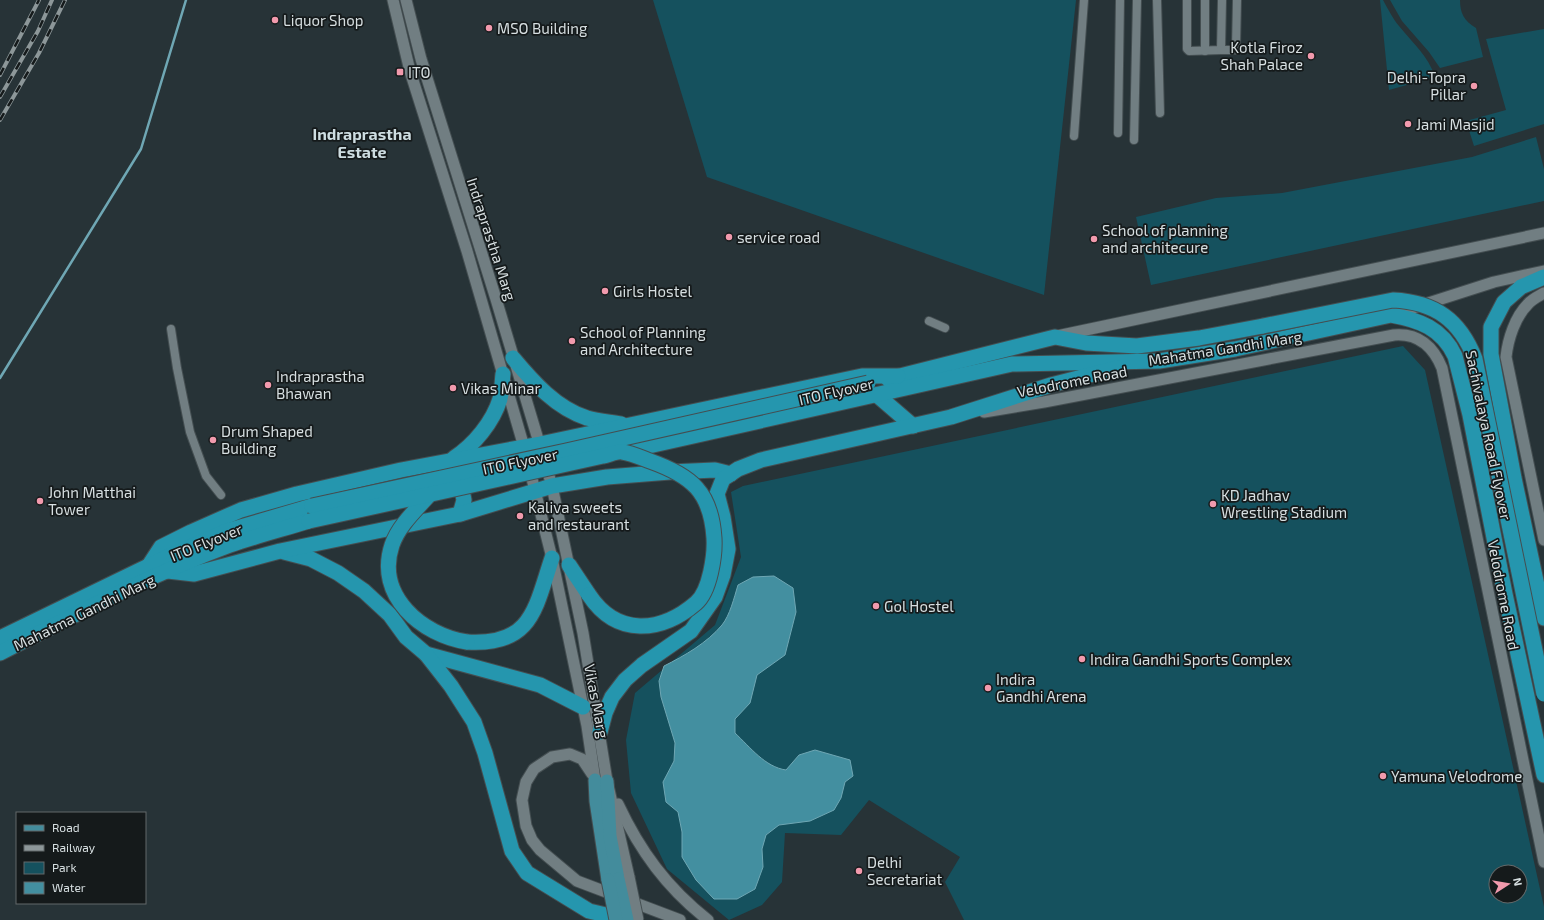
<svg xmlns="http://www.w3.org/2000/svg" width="1544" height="920" viewBox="0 0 1544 920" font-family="'Exo 2',sans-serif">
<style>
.green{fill:#15515e;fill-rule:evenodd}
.water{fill:#438fa0;stroke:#6fa7b4}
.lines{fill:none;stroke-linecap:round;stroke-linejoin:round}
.stream{stroke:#6fa7b4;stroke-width:2.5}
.street-casing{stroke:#444e51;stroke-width:10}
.secondary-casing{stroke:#444e51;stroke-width:13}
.primary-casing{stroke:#444e51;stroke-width:15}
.highway-casing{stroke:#444e51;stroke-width:17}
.street{stroke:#717e82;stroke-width:8}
.secondary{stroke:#717e82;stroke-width:11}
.primary{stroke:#438c9c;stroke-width:13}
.highway{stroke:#2596ae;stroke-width:15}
.rail-casing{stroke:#8d9799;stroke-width:4}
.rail{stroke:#151a1b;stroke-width:2.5;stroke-dasharray:8;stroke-linecap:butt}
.secondary-bridge-casing{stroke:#444e51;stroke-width:13;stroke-linecap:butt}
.primary-bridge-casing{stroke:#444e51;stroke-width:15;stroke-linecap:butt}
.highway-bridge-casing{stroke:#444e51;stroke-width:17;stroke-linecap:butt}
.secondary-bridge{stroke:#717e82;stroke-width:11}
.primary-bridge{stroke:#438c9c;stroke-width:13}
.highway-bridge{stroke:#2596ae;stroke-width:15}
.poi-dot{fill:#f29aad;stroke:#151a1b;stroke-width:1.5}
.labels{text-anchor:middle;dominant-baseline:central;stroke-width:3.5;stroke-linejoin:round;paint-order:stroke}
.poi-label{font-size:15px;fill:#d7dfe1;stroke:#151a1b;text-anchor:start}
.street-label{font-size:15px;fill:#d7dfe1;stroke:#151a1b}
.neighbourhood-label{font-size:16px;font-weight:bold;fill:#cedde1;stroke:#151a1b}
</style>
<rect width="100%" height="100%" fill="#273337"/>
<!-- green -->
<g class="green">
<path d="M653,0H1076L1044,295L707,177Z"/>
<path d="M1380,0H1383C1388,9 1393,19 1399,26C1412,42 1429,57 1435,77L1389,90Z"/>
<path d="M1390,0H1460C1460,13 1464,21 1476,28L1483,57L1440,68L1429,52L1402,21Z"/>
<path d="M1544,29V124L1474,146L1466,121L1506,110L1486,39Z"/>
<path d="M1536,137L1544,169V201L1151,285L1136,217L1216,198L1282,193L1472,157Z"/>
<path d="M1403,346L1425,370L1544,907V920H964L945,882L960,857L869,800L841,835L785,833L782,882L762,905L729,920L667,869L631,793L626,740L635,693L715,625L741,557L731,492L743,486ZM1496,872H1520V896H1496Z"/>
</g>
<!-- water -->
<path class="water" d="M774,576L793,588L796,612L785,655L757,675L750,703L735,719V733C750,747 765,767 786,770L799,755L815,750L850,760L853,776L845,782L841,798L834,810L810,821L779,825L766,835L762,849L763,867L755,889L737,899H714L696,880L682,857V832L678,812L666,802L663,782L674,761L675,743L661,697L659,681L664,666C684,656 707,643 722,625C730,615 734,598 738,585L753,577Z"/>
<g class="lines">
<!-- stream -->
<path class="stream" d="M0,378L141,149L186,0"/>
<!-- street casing -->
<g class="street-casing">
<g id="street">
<path d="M1157,0L1160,113"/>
<path d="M1187,0V49L1189,51L1221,50L1222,0"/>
<path d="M1205,0V51"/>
<path d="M1221,50H1235L1236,47L1237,0"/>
<path d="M1118,133L1120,0"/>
<path d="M1074,136L1084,0"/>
<path d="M1134,140L1137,0"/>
<path d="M929,321L945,328"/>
<path d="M171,329L177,368L190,432L206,476L221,495"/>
</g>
</g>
<!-- secondary casing -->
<g class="secondary-casing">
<g id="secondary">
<path d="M393,0L410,71L467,251L524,447L552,558L587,726L595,780"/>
<path d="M406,0L421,59L496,299L552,486L583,633L607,781L629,877"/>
<path d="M1544,293C1539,296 1532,299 1528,304C1515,317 1508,339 1506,357L1544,540"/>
<path d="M1391,315L1494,282L1544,271"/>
<path d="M1057,336L1544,233"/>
<path d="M984,412L1044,402L1394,335C1418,333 1433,346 1442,368L1544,862"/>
<path d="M592,774L582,759L570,754L552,757L534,769L526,782L522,800L526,826L532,840L540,850L577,881L680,920"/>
<path d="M618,804C640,851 667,888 708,920"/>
</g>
</g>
<!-- primary casing -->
<g class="primary-casing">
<g id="primary">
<path d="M595,780L596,801L608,880"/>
<path d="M607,781L610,836L618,879"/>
</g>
</g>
<!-- highway casing -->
<g class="highway-casing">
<g id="highway">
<path d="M1544,277L1521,287L1504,302L1491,327V354L1514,478L1544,618"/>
<path d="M513,358C533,382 556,408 587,418C598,421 610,422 621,424"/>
<path d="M888,379L1055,337L1086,343L1137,346L1199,338L1263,326"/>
<path d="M877,395L913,426"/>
<path d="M622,452L1012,364L1159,361L1235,349L1391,315C1419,320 1442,328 1455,356L1470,415L1505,594L1544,775"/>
<path d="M454,458C474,445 493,422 500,399C502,391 502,382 503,374"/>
<path d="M459,476L464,500L460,514"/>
<path d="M284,552L311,559L338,573L364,591L390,615L406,637L426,654L540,685L583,707"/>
<path d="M569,565L589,595"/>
<path d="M148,567L161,547L191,532L241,510L297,494L401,470L540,444L862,376H898"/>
<path d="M168,571L194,574L280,551L460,514L552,486L607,477L670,472L715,470L731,474"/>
<path d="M0,638L165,558L227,531L312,506"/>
<path d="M467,642C532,646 535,609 552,558"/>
<path d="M0,653C75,615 151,574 230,545C256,536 283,529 309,521"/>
<path d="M426,654L451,686L474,722L485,753L512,851L527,873L589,911L627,920"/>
<path d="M600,732L605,713L612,697L625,680L642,665L691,631L715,597L723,575L728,549L723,517L717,494L723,479L738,469L761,460L951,417L1051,385L1117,368"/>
</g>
</g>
<!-- street -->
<use href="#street" class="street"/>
<!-- secondary -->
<use href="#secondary" class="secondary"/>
<!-- primary -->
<use href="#primary" class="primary"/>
<!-- highway -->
<use href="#highway" class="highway"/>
<!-- rail casing -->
<g class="rail-casing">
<g id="rail">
<path d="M0,75L39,0"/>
<path d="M0,97L38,31L52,0"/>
<path d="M0,120L39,53L65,0"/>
</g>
</g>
<!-- rail -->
<use href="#rail" class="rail"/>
<!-- secondary-bridge casing -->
<g class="secondary-bridge-casing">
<path id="secondary-bridge" d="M629,877L638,920"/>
</g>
<!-- primary-bridge casing -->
<g class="primary-bridge-casing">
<g id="primary-bridge">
<path d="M618,879L627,920"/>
<path d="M608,880L616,920"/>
</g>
</g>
<!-- highway-bridge casing -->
<g class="highway-bridge-casing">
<g id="highway-bridge">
<path d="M1263,326L1393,300C1435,302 1460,320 1475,359L1544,694"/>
<path d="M430,494C416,510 399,525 392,545C375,596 422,635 467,642"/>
<path d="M312,506L566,451L868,383"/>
<path d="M309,521C388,503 469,486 549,468C567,464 585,460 603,456C609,455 617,451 622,452C631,453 642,458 650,461C692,476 711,492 714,538C715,555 710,591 696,603C661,633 617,637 589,595"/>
</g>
</g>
<!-- secondary-bridge -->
<use href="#secondary-bridge" class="secondary-bridge"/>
<!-- primary-bridge -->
<use href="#primary-bridge" class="primary-bridge"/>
<!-- highway-bridge -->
<use href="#highway-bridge" class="highway-bridge"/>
</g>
<!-- markers -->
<g class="poi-dot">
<circle cx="275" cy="20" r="4"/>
<circle cx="489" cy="28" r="4"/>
<circle cx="1311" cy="56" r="4"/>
<rect x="396" y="68" width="8" height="8" rx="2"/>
<circle cx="1474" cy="86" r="4"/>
<circle cx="1408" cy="124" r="4"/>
<circle cx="729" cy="237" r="4"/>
<circle cx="1094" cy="239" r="4"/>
<circle cx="605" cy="291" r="4"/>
<circle cx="572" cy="341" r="4"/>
<circle cx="268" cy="385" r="4"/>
<circle cx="453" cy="388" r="4"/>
<circle cx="213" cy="440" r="4"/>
<circle cx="40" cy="501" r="4"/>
<circle cx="1213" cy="504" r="4"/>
<circle cx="520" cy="516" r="4"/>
<circle cx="876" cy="606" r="4"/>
<circle cx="1082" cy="659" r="4"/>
<circle cx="988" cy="688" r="4"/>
<circle cx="1383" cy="776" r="4"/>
<circle cx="859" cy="871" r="4"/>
</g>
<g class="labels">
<!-- poi labels -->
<g class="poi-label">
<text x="283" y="20">Liquor Shop</text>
<text x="497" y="28">MSO Building</text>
<text x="1303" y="47" text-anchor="end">Kotla Firoz<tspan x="1303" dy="17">Shah Palace</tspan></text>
<text x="408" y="72">ITO</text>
<text x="1466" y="77" text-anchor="end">Delhi-Topra<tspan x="1466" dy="17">Pillar</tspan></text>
<text x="1416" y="124">Jami Masjid</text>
<text x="1102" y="230">School of planning<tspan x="1102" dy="17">and architecure</tspan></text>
<text x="737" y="237">service road</text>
<text x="613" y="291">Girls Hostel</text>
<text x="580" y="332">School of Planning<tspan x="580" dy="17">and Architecture</tspan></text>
<text x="276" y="376">Indraprastha<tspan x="276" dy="17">Bhawan</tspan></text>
<text x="461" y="388">Vikas Minar</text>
<text x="221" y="431">Drum Shaped<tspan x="221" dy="17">Building</tspan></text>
<text x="48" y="492">John Matthai<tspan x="48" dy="17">Tower</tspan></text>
<text x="1221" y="495">KD Jadhav<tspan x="1221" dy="17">Wrestling Stadium</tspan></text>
<text x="528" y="507">Kaliva sweets<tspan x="528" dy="17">and restaurant</tspan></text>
<text x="884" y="606">Gol Hostel</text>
<text x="1090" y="659">Indira Gandhi Sports Complex</text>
<text x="996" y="679">Indira<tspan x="996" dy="17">Gandhi Arena</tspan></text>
<text x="1391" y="776">Yamuna Velodrome</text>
<text x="867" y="862">Delhi<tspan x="867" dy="17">Secretariat</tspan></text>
</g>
<!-- street labels -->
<g class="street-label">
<text transform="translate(492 239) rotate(72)">Indraprastha Marg</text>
<text transform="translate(1225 348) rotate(-9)">Mahatma Gandhi Marg</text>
<text transform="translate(1072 381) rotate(-11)">Velodrome Road</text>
<text transform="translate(836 391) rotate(-13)">ITO Flyover</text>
<text transform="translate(1489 435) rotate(78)">Sachivalaya Road Flyover</text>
<text transform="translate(520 461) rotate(-12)">ITO Flyover</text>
<text transform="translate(206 542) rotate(-22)">ITO Flyover</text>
<text transform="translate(1504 595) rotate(79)">Velodrome Road</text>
<text transform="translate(84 612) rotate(-26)">Mahatma Gandhi Marg</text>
<text transform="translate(597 701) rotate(79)">Vikas Marg</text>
</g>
<!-- neighbourhood labels -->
<g class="neighbourhood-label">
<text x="362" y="133">Indraprastha<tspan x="362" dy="18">Estate</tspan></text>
</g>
</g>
<!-- legend -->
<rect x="16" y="812" width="130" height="92" fill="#151a1b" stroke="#63696a"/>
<rect x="24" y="825" width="20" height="6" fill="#438c9c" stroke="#63696a"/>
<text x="52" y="832" font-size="12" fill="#d7dfe1">Road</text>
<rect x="24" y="845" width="20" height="6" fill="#8d9799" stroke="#63696a"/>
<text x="52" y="852" font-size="12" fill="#d7dfe1">Railway</text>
<rect x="24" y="862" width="20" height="12" fill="#15515e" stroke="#63696a"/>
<text x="52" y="872" font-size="12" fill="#d7dfe1">Park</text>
<rect x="24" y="882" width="20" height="12" fill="#438fa0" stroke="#63696a"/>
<text x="52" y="892" font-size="12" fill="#d7dfe1">Water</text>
<!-- north arrow -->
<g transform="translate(1508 884) rotate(78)"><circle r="19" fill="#151a1b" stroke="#63696a"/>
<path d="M0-3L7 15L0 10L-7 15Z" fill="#f29aad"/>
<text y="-6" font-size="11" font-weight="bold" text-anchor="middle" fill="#d7dfe1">N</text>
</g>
</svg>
